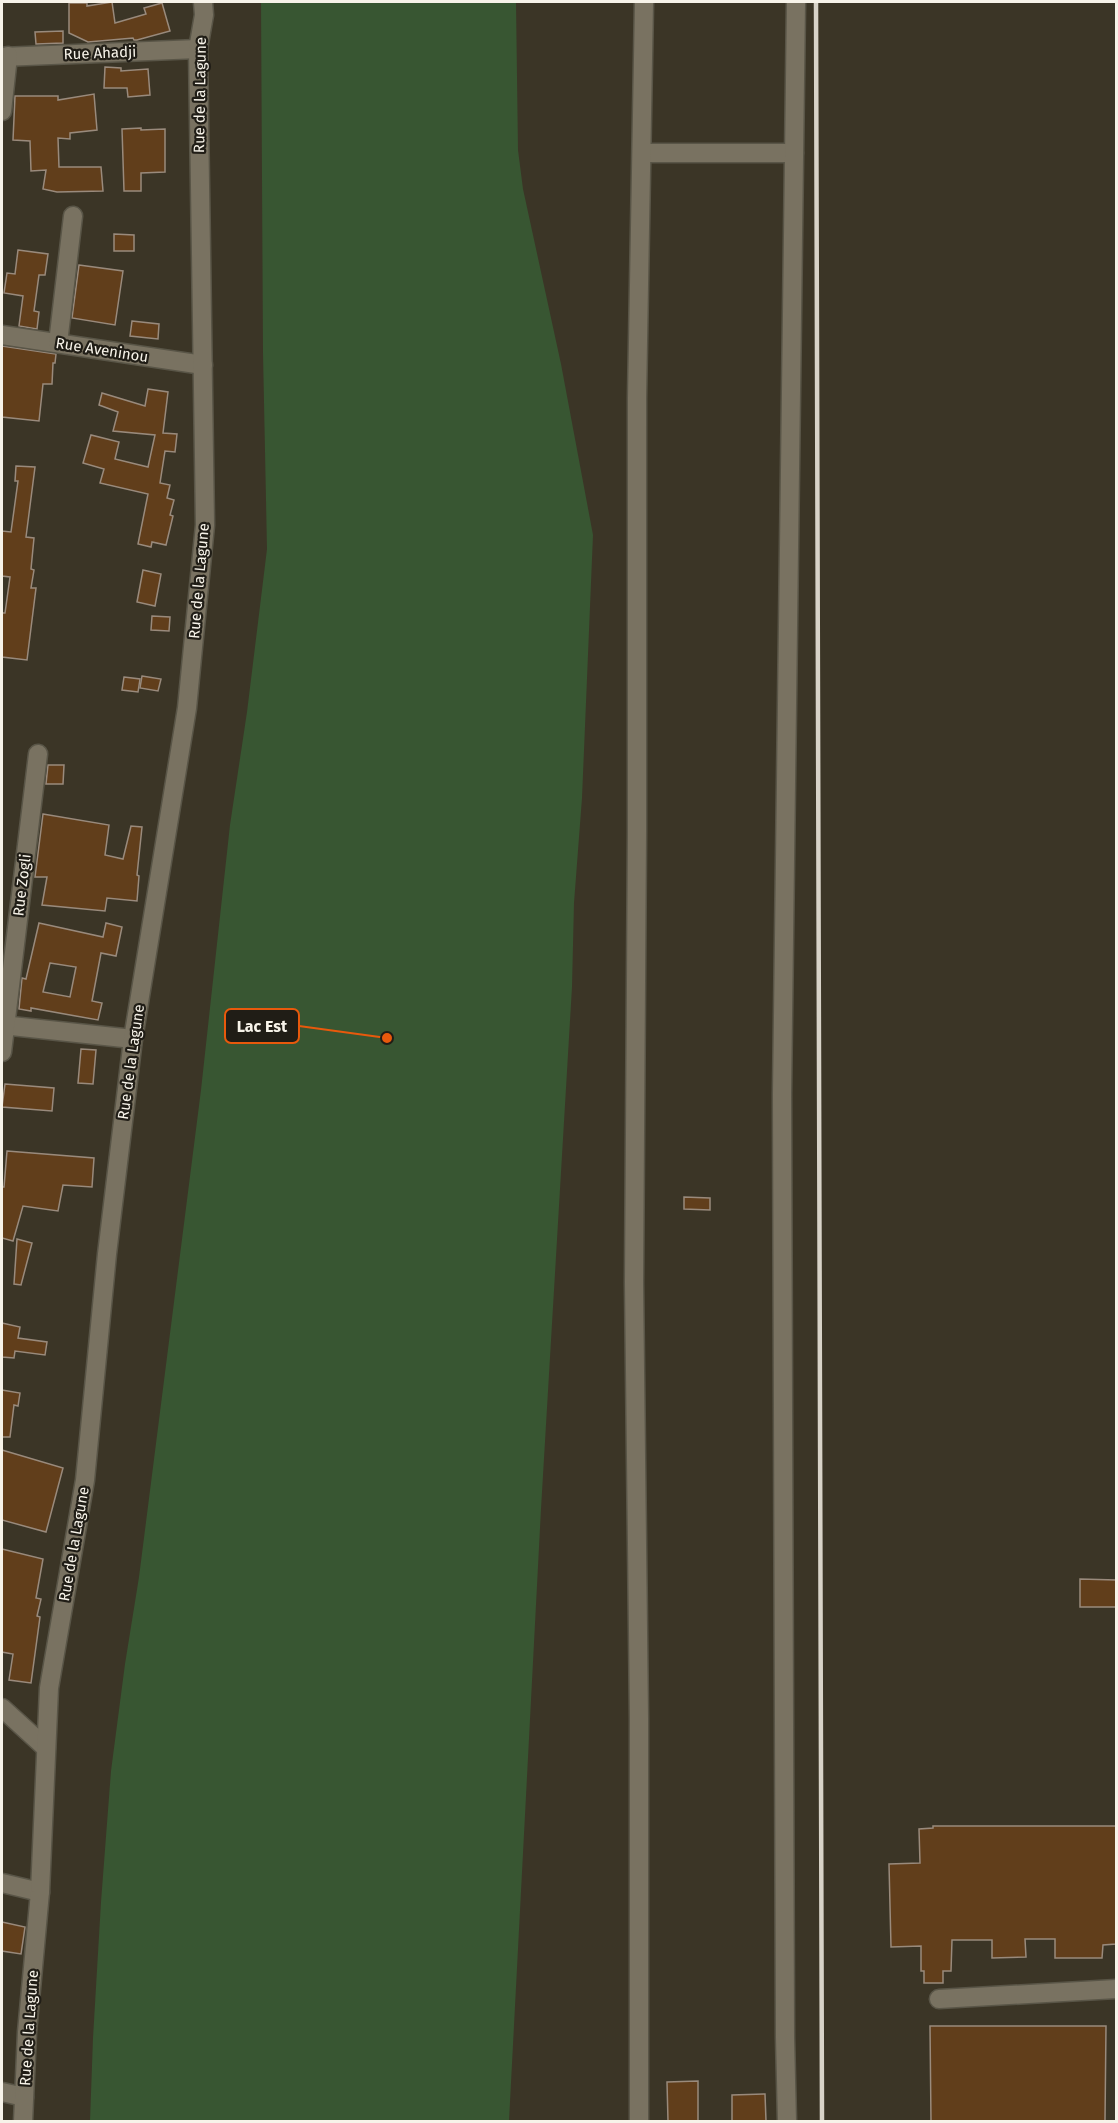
<svg xmlns="http://www.w3.org/2000/svg" width="1118" height="2123" viewBox="0 0 1118 2123" font-family="'Fira Sans',sans-serif">
<style>
.water{fill:#385632}
.building{fill:#613e1b;stroke:#998a7c;stroke-width:1.5;fill-rule:evenodd}
.lines{fill:none;stroke-linecap:round;stroke-linejoin:round}
.minor-casing{stroke:#595547;stroke-width:21}
.minor{stroke:#797261;stroke-width:18}
.rail{stroke:#d8d3c8;stroke-width:4.5}
.labels{text-anchor:middle;dominant-baseline:central;stroke-width:4.5;stroke-linejoin:round;paint-order:stroke}
.street-label{font-size:15px;fill:#f7f3e9;stroke:#201d16}
.leader{fill:none;stroke:#e8590c;stroke-width:2}
.callout-dot{fill:#e8590c;stroke:#201d16;stroke-width:2}
.callout{fill:#201d16;stroke:#e8590c;stroke-width:2}
.callout-label{font-size:16px;text-anchor:middle;font-weight:bold;fill:#f7f3e9}
</style>
<rect width="100%" height="100%" fill="#3b3526"/>
<!-- water -->
<path class="water" d="M261,2H516L518,150L523,189L561,364L593,535L582,798L574,903L572,987L541,1509L509,2121H90L93,2038L101,1902L111,1771L125,1664L139,1577L201,1090L230,825L247,712L267,549L263,353Z"/>
<!-- building -->
<g class="building">
<path d="M112,2L115,23L146,14L144,8L162,3L170,31L137,40H134L133,38L88,42L69,33V3H87V6Z"/>
<path d="M63,31V43L36,44L35,32Z"/>
<path d="M105,67L121,68V71L148,69L150,95L128,97L127,88H104Z"/>
<path d="M94,94L97,130L70,133V139L58,138L59,167H101L103,191L57,192L43,189L46,170L31,171L30,141L13,140L15,96H58V100Z"/>
<path d="M141,128V130L165,129V172L141,173V191H124L122,129Z"/>
<path d="M114,234L134,235V251H114Z"/>
<path d="M18,250L48,254L45,275H39L34,311L39,312L37,329L19,326L23,296L4,293L7,273L15,274Z"/>
<path d="M79,265L123,271L115,325L72,318Z"/>
<path d="M132,321L159,324L158,339L130,336Z"/>
<path d="M2,346L56,354L55,363H53L52,384H43L39,421L2,417Z"/>
<path d="M148,389L168,392L163,433L177,434L175,452L165,451L160,483L170,485L167,498L174,500L170,515L173,516L166,545L152,542L151,547L138,544L148,494L100,483L104,469L83,463L91,435L119,442L115,459L148,467L155,435L113,431L118,412L99,405L102,393L145,406Z"/>
<path d="M16,466L35,467L26,537L34,538L31,569L34,570L31,588H36L27,660L2,657V613H5L10,577L2,576V531L11,532L18,481H15Z"/>
<path d="M143,570L161,574L155,606L137,602Z"/>
<path d="M152,616L170,617L169,631L151,630Z"/>
<path d="M142,676L161,679L158,691L140,688Z"/>
<path d="M124,677L140,679L138,692L122,690Z"/>
<path d="M48,765H64L63,784H46Z"/>
<path d="M43,814L109,825L105,855L123,859L131,826L142,827L137,875L139,876L137,901L107,898L105,911L42,905L47,877H35Z"/>
<path d="M39,923L103,937L106,923L122,927L116,956L101,953L92,1001L102,1003L98,1020L31,1008V1011L19,1009L22,978L26,979ZM50,963L76,967L70,997L43,992Z"/>
<path d="M81,1049L96,1050L93,1084L78,1083Z"/>
<path d="M5,1084L54,1088L52,1111L2,1107Z"/>
<path d="M7,1151L94,1158L92,1187L63,1185L58,1211L23,1206L13,1241L2,1238V1187H4Z"/>
<path d="M684,1197L710,1198V1210L684,1209Z"/>
<path d="M17,1239L32,1243L21,1285L14,1284Z"/>
<path d="M2,1323L20,1327L18,1338L47,1342L45,1355L15,1351L14,1358L2,1357Z"/>
<path d="M2,1390L20,1393L18,1406L14,1405L10,1437H2Z"/>
<path d="M2,1450L63,1468L46,1532L2,1520Z"/>
<path d="M2,1549L43,1559L36,1598L41,1599L37,1616L40,1617L31,1683L9,1680L13,1654L2,1652Z"/>
<path d="M1080,1579L1116,1580V1607H1080Z"/>
<path d="M933,1826H1116V1944L1103,1945L1102,1958H1055V1939H1025L1026,1957L992,1958V1940H952L951,1971H943V1983H924V1971H921V1946L891,1947L889,1864L920,1863L919,1829L933,1828Z"/>
<path d="M2,1922L25,1927L21,1954L2,1951Z"/>
<path d="M930,2026H1106L1105,2121H931Z"/>
<path d="M698,2081V2121H668L667,2082Z"/>
<path d="M765,2094L766,2121H732V2095Z"/>
</g>
<g class="lines">
<!-- minor casing -->
<g class="minor-casing">
<g id="minor">
<path d="M2,57L198,49"/>
<path d="M2,111L8,56"/>
<path d="M642,153H794"/>
<path d="M2,335L203,365"/>
<path d="M58,343L73,216"/>
<path d="M2,1025L133,1039"/>
<path d="M2,1052L38,754"/>
<path d="M2,1708L46,1748"/>
<path d="M2,1883L40,1892"/>
<path d="M939,1999L1116,1989"/>
<path d="M2,2092L24,2097"/>
<path d="M23,2122L27,2032L40,1892L49,1688L85,1480L107,1254L133,1039L187,708L205,525L198,49L204,15L203,2"/>
<path d="M639,2122V1718L634,1283L637,832V398L644,2"/>
<path d="M787,2122L785,2037L782,1094L796,2"/>
</g>
</g>
<!-- minor -->
<use href="#minor" class="minor"/>
<!-- rail -->
<path class="rail" d="M816,2L822,2122"/>
</g>
<g class="labels">
<!-- street labels -->
<g class="street-label">
<text transform="translate(100 53) rotate(-2)">Rue Ahadji</text>
<text transform="translate(200 95) rotate(-89)">Rue de la Lagune</text>
<text transform="translate(102 350) rotate(9)">Rue Aveninou</text>
<text transform="translate(199 581) rotate(-85)">Rue de la Lagune</text>
<text transform="translate(22 885) rotate(-83)">Rue Zogli</text>
<text transform="translate(131 1062) rotate(-82)">Rue de la Lagune</text>
<text transform="translate(74 1544) rotate(-80)">Rue de la Lagune</text>
<text transform="translate(29 2028) rotate(-86)">Rue de la Lagune</text>
</g>
</g>
<!-- callouts -->
<path class="leader" d="M387 1038L299 1026"/>
<circle class="callout-dot" cx="387" cy="1038" r="6"/>
<rect class="callout" x="225" y="1009" width="74" height="34" rx="6"/>
<g class="callout-label">
<text x="262" y="1032">Lac Est</text>
</g>
<!-- border -->
<rect width="1118" height="2123" fill="none" stroke="#f7f3e9" stroke-width="6"/>
</svg>
